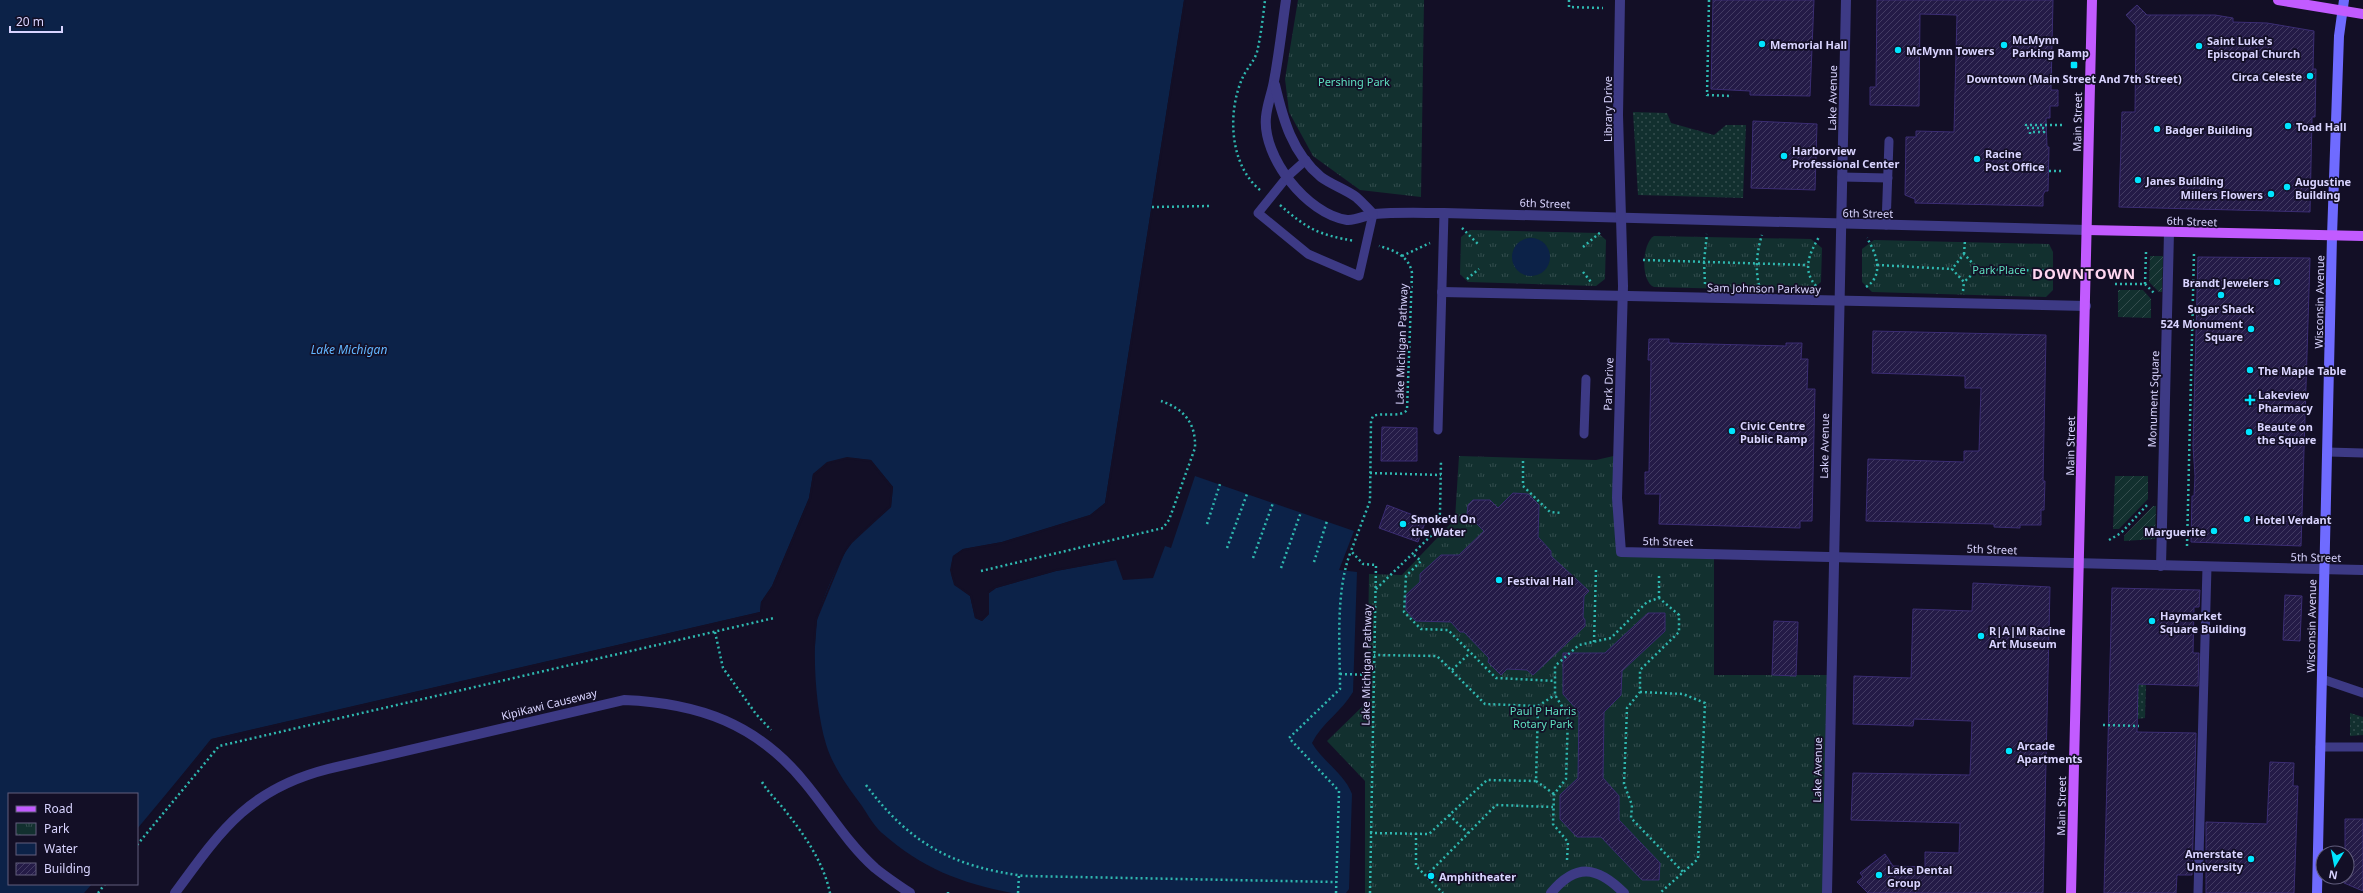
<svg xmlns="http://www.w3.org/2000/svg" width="2363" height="893" viewBox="0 0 2363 893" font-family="'Noto Sans',sans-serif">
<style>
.grass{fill:url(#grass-dots)}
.park{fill:url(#park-tufts)}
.garden{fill:url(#garden-furrows)}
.water{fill:#0c2248}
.pier{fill:#130f26}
.building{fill:url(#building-hatch);stroke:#3b2d73}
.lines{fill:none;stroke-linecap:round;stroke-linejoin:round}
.path{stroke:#2fb8b0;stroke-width:2.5;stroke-dasharray:2 3;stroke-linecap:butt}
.lane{stroke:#3d3a85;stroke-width:9}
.street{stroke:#3d3a85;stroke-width:10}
.secondary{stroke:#6f6bff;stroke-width:10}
.primary{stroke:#c25bff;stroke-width:10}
.poi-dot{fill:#00e5ff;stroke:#130f26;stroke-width:1.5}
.labels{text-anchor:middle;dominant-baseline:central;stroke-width:3.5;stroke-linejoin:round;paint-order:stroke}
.poi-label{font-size:11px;font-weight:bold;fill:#d9d4ff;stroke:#130f26;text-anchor:start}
.park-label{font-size:11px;fill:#5fe0c0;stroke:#130f26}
.street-label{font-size:11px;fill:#d9d4ff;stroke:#130f26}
.water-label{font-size:12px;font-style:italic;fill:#62b6ff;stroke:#130f26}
.district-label{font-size:15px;font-weight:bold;letter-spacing:1px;fill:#ffd6f0;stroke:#130f26}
</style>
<defs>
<pattern id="grass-dots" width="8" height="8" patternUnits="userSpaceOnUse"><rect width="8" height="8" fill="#12302f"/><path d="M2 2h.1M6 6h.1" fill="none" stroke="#344d4e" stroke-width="1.8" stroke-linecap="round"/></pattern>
<pattern id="park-tufts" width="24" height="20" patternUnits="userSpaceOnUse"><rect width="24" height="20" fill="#12302f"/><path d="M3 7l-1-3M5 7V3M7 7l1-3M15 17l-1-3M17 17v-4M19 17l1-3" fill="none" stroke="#344d4e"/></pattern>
<pattern id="garden-furrows" width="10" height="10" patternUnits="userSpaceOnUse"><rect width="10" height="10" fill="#12302f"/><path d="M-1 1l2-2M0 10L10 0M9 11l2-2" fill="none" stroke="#344d4e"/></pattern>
<pattern id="building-hatch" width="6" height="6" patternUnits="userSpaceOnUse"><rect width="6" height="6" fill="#241b47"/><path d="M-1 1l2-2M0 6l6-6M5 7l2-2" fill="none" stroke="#433b63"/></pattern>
</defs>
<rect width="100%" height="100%" fill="#130f26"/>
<!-- grass -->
<g class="grass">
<path d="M1633,112L1667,113L1671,123L1714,135L1726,125H1746L1743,198L1638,195Z"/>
<path d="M2138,684L2146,685L2145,718L2137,719Z"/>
<path d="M2350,713L2363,717V735L2350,736Z"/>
</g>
<!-- park -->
<g class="park">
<path d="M1298,0H1424L1421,197L1360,190L1313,156L1289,112L1285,79Z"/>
<path d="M1470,230L1598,233L1606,240L1605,279L1596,286L1468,282L1460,274L1461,237Z"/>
<path d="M1654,236L1811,239L1822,248L1821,282L1810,291L1654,287C1640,281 1642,243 1654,236Z"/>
<path d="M1874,240L2049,244L2053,252V290L2046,297L1872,292L1862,282V249Z"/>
<path d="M1618,455L1621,552L1714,554V675H1831L1827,893H1365V781L1327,741L1367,702L1369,574L1402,575L1455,519L1459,456L1596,460Z"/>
</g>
<!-- garden -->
<g class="garden">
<path d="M2150,256H2163L2162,292H2159L2149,282Z"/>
<path d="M2118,290H2143L2151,299V318L2118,317Z"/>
<path d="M2115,476H2148V499L2119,529H2113Z"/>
<path d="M2153,506H2156L2155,539L2124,541V536Z"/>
</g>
<!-- water -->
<g class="water">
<path d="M0,0H1184L1105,503L1090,515L1002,542L963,549L953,556C948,579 952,583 970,596L975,618L982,621L989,614V593L996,588L1056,571L1116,560L1123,580L1153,578L1165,546L1171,548L1195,476L1354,531L1339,570L1357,572L1353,692C1342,711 1322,723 1312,743C1323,762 1344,773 1352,794L1349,889L1346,893H1012C960,883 922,868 882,833C874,826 868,815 862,806C848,787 833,767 826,744C816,711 812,655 817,621C820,603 840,558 851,544C862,530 879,519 891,507L893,487L871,460C845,457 834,457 813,474L809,498L772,586L761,602L760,612L212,739L137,829V794H9V884H92L84,893H0Z"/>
<circle cx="1531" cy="257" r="19"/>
</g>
<!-- pier -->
<g class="pier">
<path d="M1184,0H1186L1107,504L1090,517L1002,544L963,551L954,557L952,570L956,584L972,595L977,617L982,619L987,613V592L995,586L1056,569L1116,558V560L1056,571L996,588L989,593V614L982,621L975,618L970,596L954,585L950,570L953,556L963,549L1002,542L1090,515L1105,503Z"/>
<path d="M847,457L871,460L893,487L891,507L852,543L845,552L817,620L815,646H813L815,619L844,551L851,541L889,506L891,488L870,462L847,459L828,464L815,475L811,499L774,587L763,602L761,614L213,741L137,831L211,739L760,612L761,602L772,586L809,498L813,474L827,462Z"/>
</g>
<!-- building -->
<g class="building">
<path d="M1713,0H1814L1810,96L1750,95V91L1711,89Z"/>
<path d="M1877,0H2053L2051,90H2058V106H2050V118H2046L2047,147H2049L2048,191H2045L2043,195V206L1915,203V199L1905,195L1906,137H1916V131L1954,132L1957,15L1920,14L1919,106L1870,105V87H1876Z"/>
<path d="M2137,5L2147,15H2215L2233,18V22L2267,23L2314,31L2313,69H2316L2315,117H2312L2310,212L2119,207L2122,112H2135L2136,26L2126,15Z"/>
<path d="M1753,121L1817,124L1815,190L1751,188Z"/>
<path d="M2198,257L2310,258L2301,546L2191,542L2192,496H2194L2195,476L2193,446Z"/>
<path d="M1873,331L2046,335L2043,481H2045L2044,510H2041V525H2020V528L1994,527V524L1866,521L1868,459L1964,462V451H1979L1981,388H1965V376L1872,373Z"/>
<path d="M1649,339H1669V343L1786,346V343H1802L1801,359H1808L1807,389H1815L1812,521H1800V528L1659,524L1660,494H1645V472H1649L1651,360H1648Z"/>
<path d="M1382,427L1417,428V461H1381Z"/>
<path d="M1513,493L1528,494L1539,505L1538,537L1551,551V556L1589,591L1584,596L1583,617L1585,620V626L1533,675L1527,670L1507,669L1501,675L1488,662L1489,658L1464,632H1460L1451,622L1416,621L1406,610V595L1420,582V574L1441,555H1459L1484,531L1467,514L1468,505L1473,500H1490L1498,508Z"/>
<path d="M1387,505L1426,520L1418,542L1379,528Z"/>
<path d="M1973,583L2050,587L2043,893H1868L1857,882L1863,877L1860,873L1885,854L1893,866L1925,867V852L1959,853L1960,823L1851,820L1853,773L1970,775L1972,721L1914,719L1913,726L1853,724L1854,676L1911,678L1913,609L1972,611Z"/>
<path d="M2112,588L2200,590L2199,607H2194L2193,653H2199L2198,686L2138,684L2137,732L2196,733L2192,875H2177L2176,893H2104Z"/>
<path d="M2285,595L2302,596L2300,641L2283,640Z"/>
<path d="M1648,613H1665V631L1622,671L1621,695L1604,712L1603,778L1619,796V820L1660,863L1659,880H1642L1601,837H1577L1560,819V795L1578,778L1579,712L1563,694V653H1605Z"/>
<path d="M1774,621L1798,622L1796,676L1772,675Z"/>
<path d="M2270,762L2294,763L2293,786H2298L2294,893H2206V822L2267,824Z"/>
<path d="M2345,819H2363V891L2344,883V877H2347V853H2345Z"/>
</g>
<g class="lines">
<!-- path -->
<g class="path">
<path d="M1569,0V7L1603,8"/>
<path d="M1709,0L1707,95L1732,96"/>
<path d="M2030,134V132H2044V128H2026V125H2063"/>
<path d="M2049,171H2062"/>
<path d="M1260,190C1230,165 1227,114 1242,79C1246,69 1254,62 1257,52C1261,35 1263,17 1265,0"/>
<path d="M1280,205C1307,229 1319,235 1355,241"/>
<path d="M1152,207L1211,206"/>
<path d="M1462,228L1479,245"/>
<path d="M1583,247L1602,231"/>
<path d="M1964,254L1965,240"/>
<path d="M1402,256L1430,243"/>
<path d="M1643,260L1807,265"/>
<path d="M1877,265L1952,269"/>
<path d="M1978,269L1964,282L1952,269L1964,254L1978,269L2059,271"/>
<path d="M1583,272L1591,282"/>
<path d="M1467,279L1479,269"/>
<path d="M1705,284L1704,261L1707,234"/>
<path d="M2115,284H2145L2154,293"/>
<path d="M2145,284L2146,252"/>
<path d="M1759,285C1755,269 1757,250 1762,235"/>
<path d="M1816,286C1802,270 1809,254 1819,237"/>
<path d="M1866,287C1885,275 1876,253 1867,238"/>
<path d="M1963,291L1964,282"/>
<path d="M1523,461V486L1550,512L1562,513"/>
<path d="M1370,473L1441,475"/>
<path d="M1207,524L1220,484"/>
<path d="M2109,540L2121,533L2148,504"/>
<path d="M2187,546L2194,253"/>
<path d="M1227,548L1247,494"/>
<path d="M1414,555L1421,561L1406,576L1404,612L1421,629L1448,630L1496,678L1555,681"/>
<path d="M1253,558L1273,503"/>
<path d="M1314,562L1327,521"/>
<path d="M1281,568L1301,512"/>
<path d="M981,571L1163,528L1169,520L1195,448C1196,423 1184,409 1161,401"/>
<path d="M1376,589L1435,532L1440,513L1441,460"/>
<path d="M1659,598V573"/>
<path d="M715,632L723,668L756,714L771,730"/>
<path d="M1594,642L1596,569"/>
<path d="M1452,670L1470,653"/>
<path d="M1340,674L1374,675"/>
<path d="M1640,692L1683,694L1705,703L1698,859L1660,893"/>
<path d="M1538,706L1555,695"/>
<path d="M2103,725L2139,726"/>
<path d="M1536,781L1554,794"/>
<path d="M762,782C769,794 779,802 787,813C806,837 824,864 830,893"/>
<path d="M866,785C910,844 953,867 1025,876L1336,882"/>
<path d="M1449,815L1468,833"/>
<path d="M1370,833L1429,834L1487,780L1536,781L1538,706L1485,704L1437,656L1374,655"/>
<path d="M1416,833V866L1443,893"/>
<path d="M137,845L219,746L774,618"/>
<path d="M1567,860L1568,842L1553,824L1554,794L1566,779L1568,716L1555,695V666L1579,645L1611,638L1647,602L1659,598L1679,615V632L1640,670V692L1627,708L1624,784L1632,805L1631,818L1684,873"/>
<path d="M1426,876L1496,805L1553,807"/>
<path d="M98,893L105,884"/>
<path d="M948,893V892"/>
<path d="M1018,893L1019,875"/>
<path d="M1336,893L1339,791L1289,738L1340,689C1340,646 1335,591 1351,551"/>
<path d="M1370,893L1376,565L1363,564L1351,551L1370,501L1371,421L1373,416C1382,412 1401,418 1407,410L1412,273C1409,256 1394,250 1379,246"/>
</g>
<!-- lane -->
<g class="lane">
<path d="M1306,160L1287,177L1258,213L1308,254L1359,276L1373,214"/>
<path d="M1842,177L1888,178"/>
<path d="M1886,225L1889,141"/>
<path d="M1438,430L1444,213"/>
<path d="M1584,434L1586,379"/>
<path d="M2328,452L2363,453"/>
<path d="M2322,679L2363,693"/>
<path d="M2320,747H2363"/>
<path d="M2198,893L2207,567"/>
</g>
<!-- street -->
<g class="street">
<path d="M1286,0C1282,27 1279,55 1274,81C1272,93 1267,105 1266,117C1262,157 1307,214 1347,220C1355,221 1366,215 1374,214C1397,212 1421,213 1444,213L2087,230"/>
<path d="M1620,0L1618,115L1623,286L1617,498L1621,552L2363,570"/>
<path d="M1275,85C1283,119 1292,153 1321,177C1332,185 1345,189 1356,197C1362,202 1368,209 1373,214"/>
<path d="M1442,292L2086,306"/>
<path d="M2161,566L2169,232"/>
<path d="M175,893C221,830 249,789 328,769L624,700C699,703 758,724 806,784C829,812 848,844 875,868C886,877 898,885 910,893"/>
<path d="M1551,893C1576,863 1597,866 1624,893"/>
<path d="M1827,893L1846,0"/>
</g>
<!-- secondary -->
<path class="secondary" d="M2317,893L2332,236L2339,36L2344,0"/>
<!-- primary -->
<g class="primary">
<path d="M2278,0L2363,14"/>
<path d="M2087,230L2363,236"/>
<path d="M2071,893L2092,0"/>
</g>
</g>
<!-- markers -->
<g class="poi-dot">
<circle cx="1762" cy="44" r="4"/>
<circle cx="2004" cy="45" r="4"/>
<circle cx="2199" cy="46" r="4"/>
<circle cx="1898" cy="50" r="4"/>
<rect x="2070" y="61" width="8" height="8" rx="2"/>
<circle cx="2310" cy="76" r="4"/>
<circle cx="2288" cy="126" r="4"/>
<circle cx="2157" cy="129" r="4"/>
<circle cx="1784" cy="156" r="4"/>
<circle cx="1977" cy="159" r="4"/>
<circle cx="2138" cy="180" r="4"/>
<circle cx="2287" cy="187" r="4"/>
<circle cx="2271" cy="194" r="4"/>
<circle cx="2277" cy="282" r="4"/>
<circle cx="2221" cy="295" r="4"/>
<circle cx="2251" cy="329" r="4"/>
<circle cx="2250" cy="370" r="4"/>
<path d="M2248 394h4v4h4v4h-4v4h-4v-4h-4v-4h4z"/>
<circle cx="1732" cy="431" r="4"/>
<circle cx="2249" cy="432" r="4"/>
<circle cx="2247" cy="519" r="4"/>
<circle cx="1403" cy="524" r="4"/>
<circle cx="2214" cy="531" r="4"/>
<circle cx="1499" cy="580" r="4"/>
<circle cx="2152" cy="621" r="4"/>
<circle cx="1981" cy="636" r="4"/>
<circle cx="2009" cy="751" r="4"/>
<circle cx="2251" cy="859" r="4"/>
<circle cx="1879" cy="875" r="4"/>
<circle cx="1431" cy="876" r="4"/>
</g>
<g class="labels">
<!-- poi labels -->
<g class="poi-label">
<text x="2012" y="39">McMynn<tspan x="2012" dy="13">Parking Ramp</tspan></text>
<text x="2207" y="40">Saint Luke's<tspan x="2207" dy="13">Episcopal Church</tspan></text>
<text x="1770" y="44">Memorial Hall</text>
<text x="1906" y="50">McMynn Towers</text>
<text x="2302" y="76" text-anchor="end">Circa Celeste</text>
<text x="2074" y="78" text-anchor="middle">Downtown (Main Street And 7th Street)</text>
<text x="2296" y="126">Toad Hall</text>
<text x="2165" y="129">Badger Building</text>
<text x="1792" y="150">Harborview<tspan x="1792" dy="13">Professional Center</tspan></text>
<text x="1985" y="153">Racine<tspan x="1985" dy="13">Post Office</tspan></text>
<text x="2146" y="180">Janes Building</text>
<text x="2295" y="181">Augustine<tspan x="2295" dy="13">Building</tspan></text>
<text x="2263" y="194" text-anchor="end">Millers Flowers</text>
<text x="2269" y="282" text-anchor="end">Brandt Jewelers</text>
<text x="2221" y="308" text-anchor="middle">Sugar Shack</text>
<text x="2243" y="323" text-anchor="end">524 Monument<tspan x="2243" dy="13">Square</tspan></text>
<text x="2258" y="370">The Maple Table</text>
<text x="2258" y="394">Lakeview<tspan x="2258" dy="13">Pharmacy</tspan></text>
<text x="1740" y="425">Civic Centre<tspan x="1740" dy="13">Public Ramp</tspan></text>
<text x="2257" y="426">Beaute on<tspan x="2257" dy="13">the Square</tspan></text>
<text x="1411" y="518">Smoke'd On<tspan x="1411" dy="13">the Water</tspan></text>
<text x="2255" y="519">Hotel Verdant</text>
<text x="2206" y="531" text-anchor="end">Marguerite</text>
<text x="1507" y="580">Festival Hall</text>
<text x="2160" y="615">Haymarket<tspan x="2160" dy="13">Square Building</tspan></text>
<text x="1989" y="630">R|A|M Racine<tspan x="1989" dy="13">Art Museum</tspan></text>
<text x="2017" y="745">Arcade<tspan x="2017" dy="13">Apartments</tspan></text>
<text x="2243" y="853" text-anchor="end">Amerstate<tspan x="2243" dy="13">University</tspan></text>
<text x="1887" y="869">Lake Dental<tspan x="1887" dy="13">Group</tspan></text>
<text x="1439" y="876">Amphitheater</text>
</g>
<!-- park labels -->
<g class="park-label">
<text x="1354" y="81">Pershing Park</text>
<text x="1999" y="269">Park Place</text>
<text x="1543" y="710">Paul P Harris<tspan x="1543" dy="13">Rotary Park</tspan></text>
</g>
<!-- street labels -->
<g class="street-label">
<text transform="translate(1832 98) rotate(-89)">Lake Avenue</text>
<text transform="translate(1607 109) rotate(-90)">Library Drive</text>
<text transform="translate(2077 122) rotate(-89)">Main Street</text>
<text transform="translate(1545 203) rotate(2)">6th Street</text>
<text transform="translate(1868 213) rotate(1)">6th Street</text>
<text transform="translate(2192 221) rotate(2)">6th Street</text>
<text transform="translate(1764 288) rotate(1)">Sam Johnson Parkway</text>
<text transform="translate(2319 302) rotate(-89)">Wisconsin Avenue</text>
<text transform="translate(1401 344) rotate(-88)">Lake Michigan Pathway</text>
<text transform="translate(1608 384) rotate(-88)">Park Drive</text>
<text transform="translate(2153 399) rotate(-88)">Monument Square</text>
<text transform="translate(1824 446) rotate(-89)">Lake Avenue</text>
<text transform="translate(2070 446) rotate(-89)">Main Street</text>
<text transform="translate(1668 541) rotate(1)">5th Street</text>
<text transform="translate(1992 549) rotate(2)">5th Street</text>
<text transform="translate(2316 557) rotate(1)">5th Street</text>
<text transform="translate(2311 626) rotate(-89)">Wisconsin Avenue</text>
<text transform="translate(1366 665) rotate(-89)">Lake Michigan Pathway</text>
<text transform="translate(549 704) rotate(-14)">KipiKawi Causeway</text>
<text transform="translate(1817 770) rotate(-89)">Lake Avenue</text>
<text transform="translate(2061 806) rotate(-89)">Main Street</text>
</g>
<!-- water labels -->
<g class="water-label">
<text x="349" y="349">Lake Michigan</text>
</g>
<!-- district labels -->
<g class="district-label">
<text x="2084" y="273">DOWNTOWN</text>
</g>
</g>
<!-- legend -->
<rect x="8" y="793" width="130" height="92" fill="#130f26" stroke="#625e7d"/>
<rect x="16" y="806" width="20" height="6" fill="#c25bff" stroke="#625e7d"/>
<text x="44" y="813" font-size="12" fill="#d9d4ff">Road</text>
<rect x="16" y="823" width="20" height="12" fill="url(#park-tufts)" stroke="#625e7d"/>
<text x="44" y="833" font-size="12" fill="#d9d4ff">Park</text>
<rect x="16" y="843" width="20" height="12" fill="#0c2248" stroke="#625e7d"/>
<text x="44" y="853" font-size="12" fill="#d9d4ff">Water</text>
<rect x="16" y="863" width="20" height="12" fill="url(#building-hatch)" stroke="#625e7d"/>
<text x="44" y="873" font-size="12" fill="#d9d4ff">Building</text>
<!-- north arrow -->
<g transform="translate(2335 865) rotate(190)"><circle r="19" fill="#130f26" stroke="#625e7d"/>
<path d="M0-3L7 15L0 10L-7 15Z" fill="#00e5ff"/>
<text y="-6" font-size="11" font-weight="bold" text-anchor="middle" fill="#d9d4ff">N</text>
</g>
<!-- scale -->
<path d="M10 26v6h52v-6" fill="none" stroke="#d9d4ff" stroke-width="2"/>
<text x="16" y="26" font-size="12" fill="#d9d4ff" stroke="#130f26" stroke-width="3" paint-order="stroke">20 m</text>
</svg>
